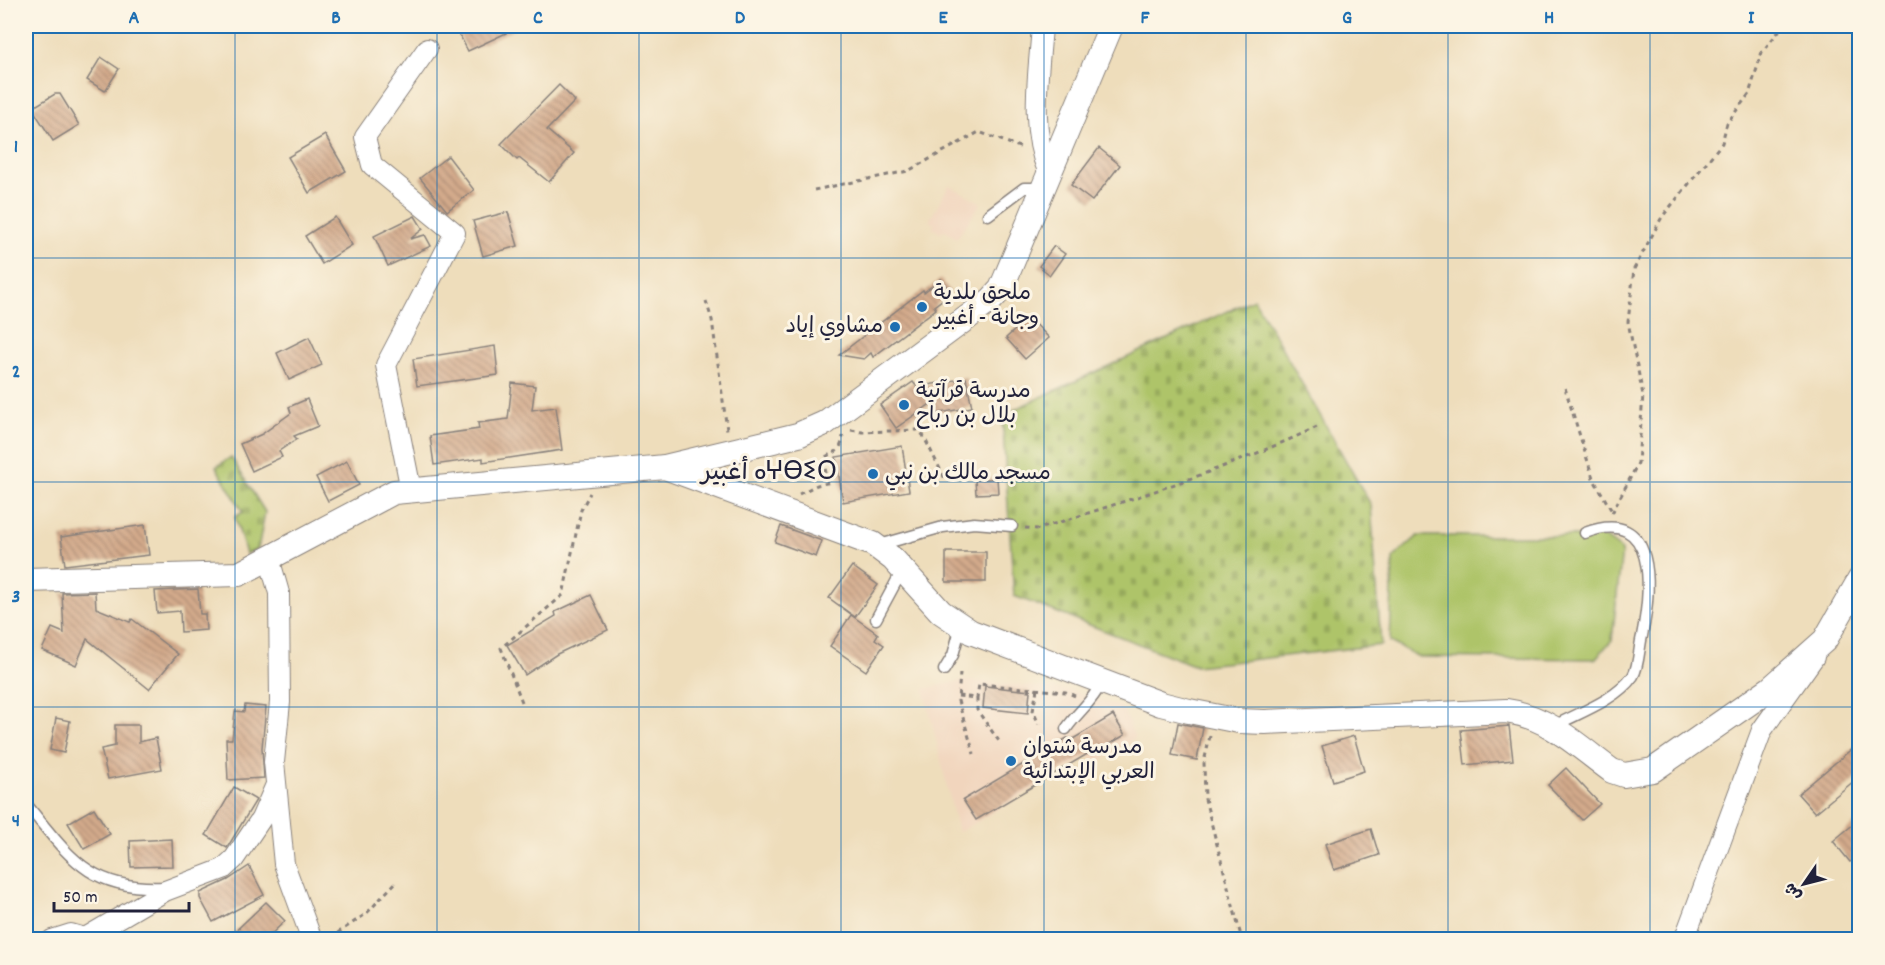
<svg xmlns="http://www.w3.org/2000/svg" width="1885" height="965" viewBox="0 0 1885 965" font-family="Dekko,'Playpen Sans Arabic','Noto Sans Tifinagh',sans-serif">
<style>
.built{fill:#f1d5bd}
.cemetery{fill:url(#cemetery-stones);stroke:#687352;stroke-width:1.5}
.pitch{fill:#aec469;stroke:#687352;stroke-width:1.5}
.building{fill:url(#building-back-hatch)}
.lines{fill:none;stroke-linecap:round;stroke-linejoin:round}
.service-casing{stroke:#88807b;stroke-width:13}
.minor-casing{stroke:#88807b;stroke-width:22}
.tertiary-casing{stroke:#88807b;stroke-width:26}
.path{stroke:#88807b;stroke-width:3;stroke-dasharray:4.5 4.5;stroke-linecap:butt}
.service{stroke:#fff;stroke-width:10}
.minor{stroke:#fff;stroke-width:20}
.tertiary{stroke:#fff;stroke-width:24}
.grid{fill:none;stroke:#1f6fb2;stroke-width:1.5;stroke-opacity:0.55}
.poi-dot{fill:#1f6fb2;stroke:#fcf5e5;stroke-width:2}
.labels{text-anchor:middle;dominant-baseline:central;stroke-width:6;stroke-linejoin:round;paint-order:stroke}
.poi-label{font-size:22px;fill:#22223b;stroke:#fcf5e5;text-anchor:start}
.quarter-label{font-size:26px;fill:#22223b;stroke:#fcf5e5}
.neatline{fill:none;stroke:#1f6fb2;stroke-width:2}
.grid-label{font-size:20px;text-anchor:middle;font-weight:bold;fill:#1f6fb2}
</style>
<defs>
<pattern id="cemetery-stones" width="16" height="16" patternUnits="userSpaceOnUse" patternTransform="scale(1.5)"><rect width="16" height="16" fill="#aec469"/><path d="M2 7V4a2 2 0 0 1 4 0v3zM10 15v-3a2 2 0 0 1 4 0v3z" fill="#95a85c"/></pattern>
<pattern id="building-back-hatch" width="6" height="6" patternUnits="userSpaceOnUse" patternTransform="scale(1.5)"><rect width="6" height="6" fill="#d3aa8b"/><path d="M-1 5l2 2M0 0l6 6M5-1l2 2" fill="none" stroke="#ab8a73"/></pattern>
</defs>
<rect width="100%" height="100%" fill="#fcf5e5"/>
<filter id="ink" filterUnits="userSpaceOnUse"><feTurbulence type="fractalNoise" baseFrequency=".0167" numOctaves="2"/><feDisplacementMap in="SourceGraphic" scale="12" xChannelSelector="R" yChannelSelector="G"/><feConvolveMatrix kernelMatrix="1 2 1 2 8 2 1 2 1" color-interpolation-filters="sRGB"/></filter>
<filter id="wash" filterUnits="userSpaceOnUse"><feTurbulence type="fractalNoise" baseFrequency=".008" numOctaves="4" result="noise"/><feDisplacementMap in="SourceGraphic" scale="24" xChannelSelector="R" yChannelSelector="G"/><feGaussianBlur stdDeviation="1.35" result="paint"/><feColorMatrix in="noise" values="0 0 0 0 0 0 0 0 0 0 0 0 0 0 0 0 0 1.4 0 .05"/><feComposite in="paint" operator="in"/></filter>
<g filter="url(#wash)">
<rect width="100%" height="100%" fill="#edb"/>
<!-- built -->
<g class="built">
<path d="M949,185L981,203L957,238L943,230L941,233L932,228L934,224L929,221Z"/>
<path d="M964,680L1070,690L1123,708L1135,738L1095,765L1089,756L958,833L924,689Z"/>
</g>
<!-- cemetery -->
<g class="cemetery">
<path d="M1254,299L1371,505L1381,645L1196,666L1014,596L1002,415Z"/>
<path d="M231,457L265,512L258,549L246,554L235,517L243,512L216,467Z"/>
</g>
<!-- pitch -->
<path class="pitch" d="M1418,536H1603L1622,550L1612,640L1595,659L1419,657L1390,642L1393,558Z"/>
<g id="blocks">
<!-- building -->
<g class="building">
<path d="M455,26H521L468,51Z"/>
<path d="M101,57L119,69L105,91L87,80Z"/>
<path d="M559,85L575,101L547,130L574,153L549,182L519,158L517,160L501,144Z"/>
<path d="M55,94H60L79,125L53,141L32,108Z"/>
<path d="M325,135L346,171L309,193L288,157Z"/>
<path d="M1099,148L1120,165L1092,201L1071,185Z"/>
<path d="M448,156L474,190L447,211L420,178Z"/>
<path d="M508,212L518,246L483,256L473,221Z"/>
<path d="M415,216L423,229L410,239L425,235L431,246L388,266L374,236Z"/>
<path d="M335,217L352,245L322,264L305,236Z"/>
<path d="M1054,246L1065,254L1050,275L1039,266Z"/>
<path d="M941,279L951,293L934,306L936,309L873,357L871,353L864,359L839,355L923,290L924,292Z"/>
<path d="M1029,317L1049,338L1025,359L1006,338Z"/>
<path d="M309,337L322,365L289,380L277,353Z"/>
<path d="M495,346L498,375L417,386L413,359Z"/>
<path d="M966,378L972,407L935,414L932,403L896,428L880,405L913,382L917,387Z"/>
<path d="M512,383L535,386L532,410L556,407L562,450L483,462V458L434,465L430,436L479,429L478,423L508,419Z"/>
<path d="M307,399L318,426L294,436L297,439L279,451L282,457L252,471L240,444L262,434L291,413L289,407Z"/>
<path d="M902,446L909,491L843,502L836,457Z"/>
<path d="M347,461L359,485L328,501L316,477Z"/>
<path d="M997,478L998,493L976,494L975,480Z"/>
<path d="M145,525L149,555L65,565L61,537Z"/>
<path d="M781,526L822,541L816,557L775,542Z"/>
<rect x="946" y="552" width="40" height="30"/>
<path d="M852,566L878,585L855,617L829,598Z"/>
<path d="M198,589L200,614H205L206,630L181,632L180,611L157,613L155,591Z"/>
<path d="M95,592L96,608L130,622L132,619L178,654L149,689L87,639L76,665L42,650L52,628L64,633L62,593Z"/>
<path d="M591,595L608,630L557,654L525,675L507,645L556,616L555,612Z"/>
<path d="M851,615L878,634L875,639L884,645L866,671L830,646Z"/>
<path d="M985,686L1030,691L1028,713L983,708Z"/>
<path d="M245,705L266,707L262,748L264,778L228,780L226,739H232L235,711L244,712Z"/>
<path d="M1113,715L1125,735L1091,755L1089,753L976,820L963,800L1067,738L1073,739Z"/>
<path d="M56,718L70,721L64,753L50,750Z"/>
<path d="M1178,723L1203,728L1197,760L1172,755Z"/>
<path d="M115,725H139V742L156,738L162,769L108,779L101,749L115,746Z"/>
<path d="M1509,726L1513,760L1465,765L1461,730Z"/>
<path d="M1354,736L1364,771L1333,781L1322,746Z"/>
<path d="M1860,742V776L1815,813L1798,794Z"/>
<path d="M1566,768L1600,804L1582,820L1548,785Z"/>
<path d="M234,787L256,800L227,848L206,835Z"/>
<path d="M94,808L110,834L84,849L68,823Z"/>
<path d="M1860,819V855L1850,862L1833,841Z"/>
<path d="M1371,829L1379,855L1334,870L1325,844Z"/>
<path d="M172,839L173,866L131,867L130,841Z"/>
<path d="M249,866L264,895L213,922L200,898V893L228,880Z"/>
<path d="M266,902L285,921L266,939H227Z"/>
</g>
</g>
</g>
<g filter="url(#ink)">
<use href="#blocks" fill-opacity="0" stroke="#88807b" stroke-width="1.5"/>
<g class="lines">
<!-- service casing -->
<g class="service-casing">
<g id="service">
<path d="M988,215L1024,188H1041"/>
<path d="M876,546L943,527L974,523L1012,526"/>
<path d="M876,619L903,569"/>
<path d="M944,670L953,655L961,626"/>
<path d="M1552,727C1578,713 1615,701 1633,676C1639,666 1639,647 1642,636C1651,591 1659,505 1585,533"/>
<path d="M1066,729C1079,710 1091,704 1102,682"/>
<path d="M26,804C69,856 89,891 165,887"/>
</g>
</g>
<!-- minor casing -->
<g class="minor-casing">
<g id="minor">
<path d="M1042,26C1039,72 1029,127 1048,171"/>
<path d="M411,490L386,365L455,233L372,165L365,137L427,49"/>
<path d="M269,558L279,593L280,702L274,762L284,864L312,940"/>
<path d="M52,940L71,934L85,938L165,891L223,869L234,859L261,819L275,787"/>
<path d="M1684,940L1762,730L1814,657"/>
</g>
</g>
<!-- tertiary casing -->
<g class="tertiary-casing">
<g id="tertiary">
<path d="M665,467L873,544L893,559L941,612L971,632L1161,704L1189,711L1239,721L1265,722L1506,711C1548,716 1579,747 1612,771L1624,775L1653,770L1771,688L1825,640L1860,579"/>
<path d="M26,580L239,574L394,492L665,467L798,435L825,423L991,300L1001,289L1111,26"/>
</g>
</g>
<!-- path -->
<g class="path">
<path d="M814,190L908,171L979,132L1022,148"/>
<path d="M706,301L712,320L727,430"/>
<path d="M1565,388L1593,478L1613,513"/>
<path d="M851,430L862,432L917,430L923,435L945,479"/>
<path d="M828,482L823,459C835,449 840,456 843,436"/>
<path d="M799,494L817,485L832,482"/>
<path d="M1612,513L1638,463L1643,395L1628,322L1634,269L1662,217L1722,143L1727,123L1749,94L1762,52L1783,26"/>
<path d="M1025,528L1038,529C1133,499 1227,469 1317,427"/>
<path d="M960,673L958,701L974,754"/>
<path d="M1037,689L1033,711L1039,724"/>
<path d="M958,696L977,698L979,684L1066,692L1075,696"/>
<path d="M977,698V710L1001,744"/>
<path d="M522,702L501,648L563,595L581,510L590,493"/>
<path d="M1210,736L1204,762L1205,799L1242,940"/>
<path d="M330,938L366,914L397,881"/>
</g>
<!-- service -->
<use href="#service" class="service"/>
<!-- minor -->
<use href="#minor" class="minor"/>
<!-- tertiary -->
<use href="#tertiary" class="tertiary"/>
</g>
</g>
<!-- grid -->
<path class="grid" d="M235,26V940M437,26V940M639,26V940M841,26V940M1044,26V940M1246,26V940M1448,26V940M1650,26V940M26,258H1860M26,482H1860M26,707H1860"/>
<!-- markers -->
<g class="poi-dot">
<circle cx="922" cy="307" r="6"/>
<circle cx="895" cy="327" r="6"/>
<circle cx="904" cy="405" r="6"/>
<circle cx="873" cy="474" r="6"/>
<circle cx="1011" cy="761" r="6"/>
</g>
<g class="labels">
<!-- poi labels -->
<g class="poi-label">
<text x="934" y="294">ملحق بلدية<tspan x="934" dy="25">وجانة - أغبير</tspan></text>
<text x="883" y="327" text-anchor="end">مشاوي إياد</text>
<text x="916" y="392">مدرسة قرآتية<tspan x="916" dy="25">بلال بن رباح</tspan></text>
<text x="885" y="474">مسجد مالك بن نبي</text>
<text x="1023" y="748">مدرسة شتوان<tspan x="1023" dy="25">العربي الإبتدائية</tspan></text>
</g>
<!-- quarter labels -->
<g class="quarter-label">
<text x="769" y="473">أغبير ⴰⵖⴱⵉⵔ</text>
</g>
</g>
<!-- margin -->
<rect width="1885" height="965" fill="none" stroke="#fcf5e5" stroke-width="66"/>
<!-- north arrow -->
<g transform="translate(1804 884) rotate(235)" stroke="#fcf5e5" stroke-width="4.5" paint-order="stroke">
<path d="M0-4.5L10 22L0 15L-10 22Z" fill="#22223b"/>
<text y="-9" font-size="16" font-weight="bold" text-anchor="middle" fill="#22223b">ش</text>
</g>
<!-- scale -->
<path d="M54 902v9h135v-9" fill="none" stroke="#22223b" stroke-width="3"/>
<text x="63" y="902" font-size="18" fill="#22223b" stroke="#fcf5e5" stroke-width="4.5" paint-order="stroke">50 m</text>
<rect x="33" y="33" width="1819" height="899" class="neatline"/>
<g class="grid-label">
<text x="134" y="23">A</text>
<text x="336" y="23">B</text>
<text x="538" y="23">C</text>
<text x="740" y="23">D</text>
<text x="943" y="23">E</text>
<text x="1145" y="23">F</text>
<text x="1347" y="23">G</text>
<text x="1549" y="23">H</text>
<text x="1751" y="23">I</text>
<text x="16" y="152">1</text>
<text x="16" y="377">2</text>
<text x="16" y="602">3</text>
<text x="16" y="826">4</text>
</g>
</svg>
